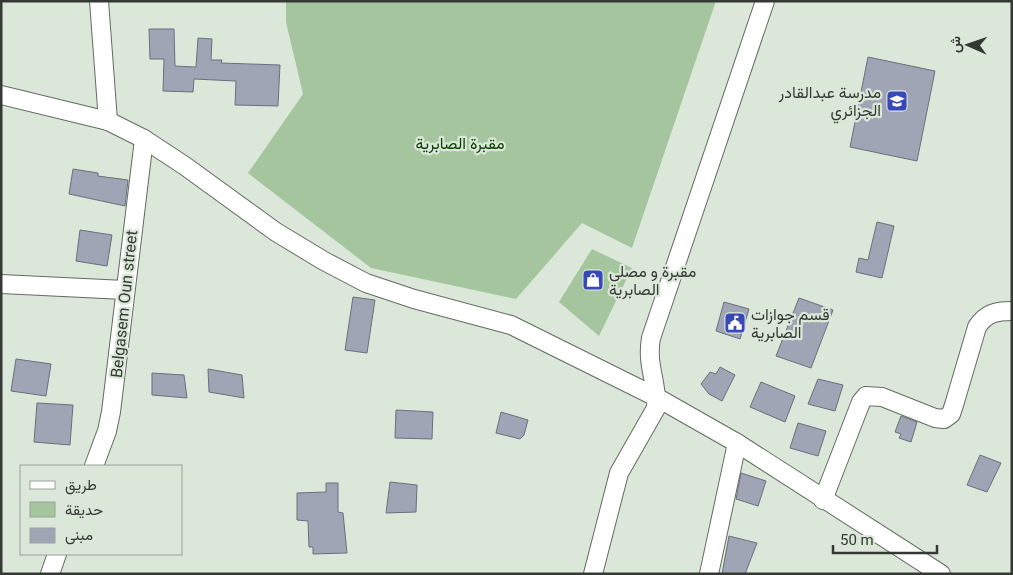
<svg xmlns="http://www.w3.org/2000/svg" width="1013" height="575" viewBox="0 0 1013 575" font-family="Roboto,Vazirmatn,sans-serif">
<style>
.green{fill:#a4c59e}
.building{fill:#a0a5b6;stroke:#6a6f7e}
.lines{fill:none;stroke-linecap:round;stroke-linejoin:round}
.minor-casing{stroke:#616c5f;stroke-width:20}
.minor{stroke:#fff;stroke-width:18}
.labels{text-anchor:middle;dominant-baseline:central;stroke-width:4.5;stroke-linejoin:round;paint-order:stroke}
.poi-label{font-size:16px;fill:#343933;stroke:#dbe8d9;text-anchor:start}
.park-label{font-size:16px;fill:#0a4001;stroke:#dbe8d9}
.street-label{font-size:16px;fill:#343933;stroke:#dbe8d9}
</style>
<rect width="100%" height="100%" fill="#dbe8d9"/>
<!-- green -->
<g class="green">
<path d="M286,1H716L632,248L582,223L516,299L371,268L248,173L303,94L286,22Z"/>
<path d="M592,249L632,268L599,336L559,302Z"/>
</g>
<!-- building -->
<g class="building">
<path d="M149,29H174L175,66L196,67L198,38L212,39L211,60H222L221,63L280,65L278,106L235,105L236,81L194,79L193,92L163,91L164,59H150Z"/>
<path d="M868,57L935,71L917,161L850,147Z"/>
<path d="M73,169L98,173V176L128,180L125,206L69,194Z"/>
<path d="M877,222L894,226L882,278L856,272L859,258L868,260Z"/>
<path d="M80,230L112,235L107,266L76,261Z"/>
<path d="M353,297L375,300L367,353L345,350Z"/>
<path d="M799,298L833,310L811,368L776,356Z"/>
<path d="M724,302L749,309L740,339L716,331Z"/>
<path d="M16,359L51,364L46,396L11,391Z"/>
<path d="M720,367L735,375L722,401L709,394L701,384L710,372L716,374Z"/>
<path d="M208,369L242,375L244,398L209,392Z"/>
<path d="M152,373L184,375L187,398L152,395Z"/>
<path d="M818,379L843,385L835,411L808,404Z"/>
<path d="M761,382L795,396L785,422L750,407Z"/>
<path d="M37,403L73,405L70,445L34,442Z"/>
<path d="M396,410L433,412L432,439L395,438Z"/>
<path d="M501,412L528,420L524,435L520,439L496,433Z"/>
<path d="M901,416L917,422L911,442L899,438L901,434L895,432Z"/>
<path d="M798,423L826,431L818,456L790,448Z"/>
<path d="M980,455L1001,463L987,492L967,485Z"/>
<path d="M741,473L766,481L758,506L736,499Z"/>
<path d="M390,482L417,485L416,512L386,513Z"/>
<path d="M326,483H338V512L343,513L347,553L313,554V547H309L308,521L297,520V493L326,492Z"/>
<path d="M729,536L757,543L745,574H722Z"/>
</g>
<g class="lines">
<!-- minor casing -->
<g class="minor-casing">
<g id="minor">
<path d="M99,1L108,121"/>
<path d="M1,95L108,121L144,139L185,166L276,232L324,261L366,283L414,299L511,325L656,397L737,443L941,574"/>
<path d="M1,284L125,290"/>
<path d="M94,466L107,431L111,412L144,139"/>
<path d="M823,500L861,402L866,396L882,397L935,418L944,419L951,414L954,405L977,327C986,313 996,311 1012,311"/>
<path d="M50,574L57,554"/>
<path d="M593,574L619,473L656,408C658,383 646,366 651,338L765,1"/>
<path d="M709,574L737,443"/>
</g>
</g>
<!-- minor -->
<use href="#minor" class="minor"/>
</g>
<!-- icons -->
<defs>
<g id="school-square" transform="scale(1.125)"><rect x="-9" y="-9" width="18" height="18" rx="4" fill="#3848ba" stroke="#dbe8d9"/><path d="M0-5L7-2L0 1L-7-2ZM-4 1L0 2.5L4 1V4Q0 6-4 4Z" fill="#fff"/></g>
<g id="shop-square" transform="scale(1.125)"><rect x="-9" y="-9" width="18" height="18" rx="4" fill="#3848ba" stroke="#dbe8d9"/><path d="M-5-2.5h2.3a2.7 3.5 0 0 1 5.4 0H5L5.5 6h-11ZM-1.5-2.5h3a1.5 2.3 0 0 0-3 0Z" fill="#fff"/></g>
<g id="civic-square" transform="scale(1.125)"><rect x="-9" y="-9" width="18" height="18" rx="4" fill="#3848ba" stroke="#dbe8d9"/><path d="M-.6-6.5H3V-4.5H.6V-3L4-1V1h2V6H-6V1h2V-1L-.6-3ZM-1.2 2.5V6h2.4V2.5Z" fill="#fff"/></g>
</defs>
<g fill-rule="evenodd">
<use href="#school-square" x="897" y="101"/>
<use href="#shop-square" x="593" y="280"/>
<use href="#civic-square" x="735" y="323"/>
</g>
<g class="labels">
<!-- poi labels -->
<g class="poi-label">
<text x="881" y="92" text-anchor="end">مدرسة عبدالقادر<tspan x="881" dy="18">الجزائري</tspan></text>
<text x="609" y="271">مقبرة و مصلى<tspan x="609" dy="18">الصابرية</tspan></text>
<text x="751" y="314">قسم جوازات<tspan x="751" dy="18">الصابرية</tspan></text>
</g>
<!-- park labels -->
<g class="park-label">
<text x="460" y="143">مقبرة الصابرية</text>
</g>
<!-- street labels -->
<g class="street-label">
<text transform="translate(124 304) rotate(-84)">Belgasem Oun street</text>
</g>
</g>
<!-- border -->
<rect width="1013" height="575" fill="none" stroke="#343933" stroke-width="5"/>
<!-- legend -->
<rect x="20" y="465" width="162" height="90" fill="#dbe8d9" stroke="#98a297"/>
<rect x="30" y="481" width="25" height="8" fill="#ffffff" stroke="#98a297"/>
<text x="65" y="490" font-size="15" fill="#343933">طريق</text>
<rect x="30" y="502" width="25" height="15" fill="#a4c59e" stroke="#98a297"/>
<text x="65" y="515" font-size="15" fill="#343933">حديقة</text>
<rect x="30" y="528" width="25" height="15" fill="#a0a5b6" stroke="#98a297"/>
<text x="65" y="540" font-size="15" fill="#343933">مبنى</text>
<!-- north arrow -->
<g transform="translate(968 45) rotate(272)" stroke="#dbe8d9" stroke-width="4" paint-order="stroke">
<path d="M0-4L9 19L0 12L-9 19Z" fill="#343933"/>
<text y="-8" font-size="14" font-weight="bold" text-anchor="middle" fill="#343933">ش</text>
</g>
<!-- scale -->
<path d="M833 545v8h104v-8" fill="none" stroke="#343933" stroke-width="2.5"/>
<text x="840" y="545" font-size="15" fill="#343933" stroke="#dbe8d9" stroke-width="4" paint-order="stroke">50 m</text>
</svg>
